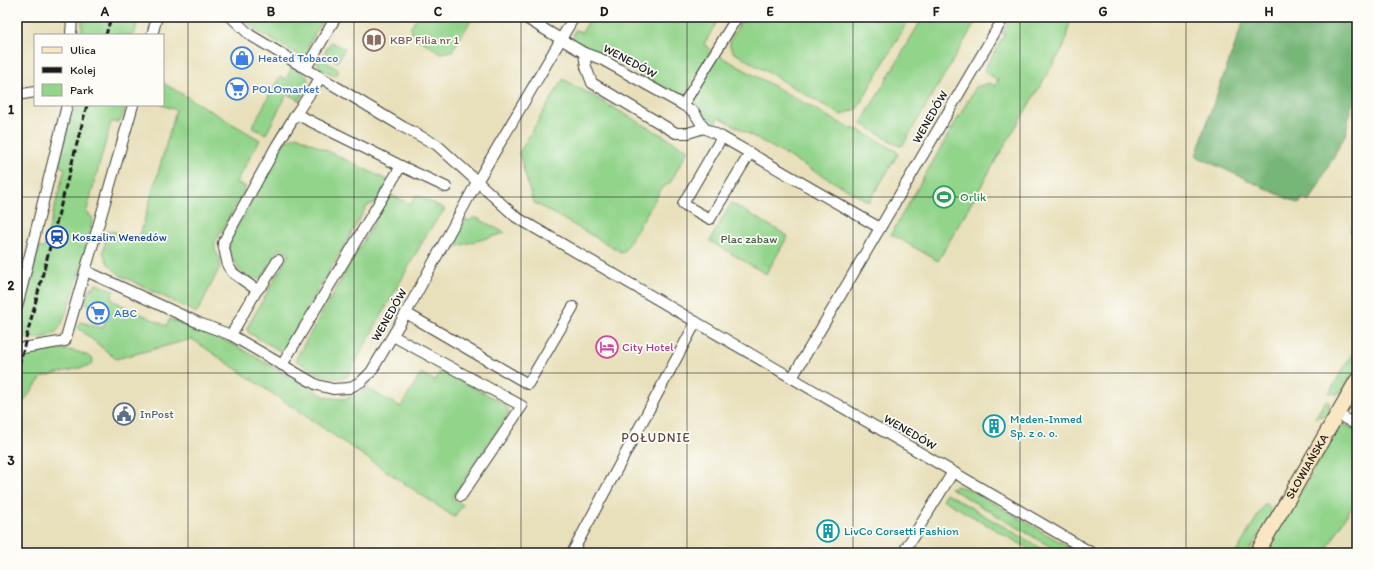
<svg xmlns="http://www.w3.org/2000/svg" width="1374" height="570" viewBox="0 0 1374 570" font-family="Itim,sans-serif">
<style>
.green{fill:#93d48b;stroke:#587854}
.forest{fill:#76b677;stroke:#49694a}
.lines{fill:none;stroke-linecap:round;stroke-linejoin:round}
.street-casing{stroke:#3b3934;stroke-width:12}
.secondary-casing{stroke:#3b3934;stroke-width:16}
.street{stroke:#fff;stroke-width:10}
.secondary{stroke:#f9e7c3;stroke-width:14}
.rail{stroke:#1c1c1c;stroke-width:3;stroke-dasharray:6 3;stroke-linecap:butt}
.grid{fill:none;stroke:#1c1c1c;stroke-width:1;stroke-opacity:0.55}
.labels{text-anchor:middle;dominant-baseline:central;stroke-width:3.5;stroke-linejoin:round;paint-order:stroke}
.education-label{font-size:12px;fill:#785e54;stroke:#fdfcf7;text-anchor:start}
.shop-label{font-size:12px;fill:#366cbe;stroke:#fdfcf7;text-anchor:start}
.street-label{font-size:12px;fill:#1c1c1c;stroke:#fdfcf7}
.leisure-label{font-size:12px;fill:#27864d;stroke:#fdfcf7;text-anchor:start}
.transit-label{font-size:12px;fill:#164399;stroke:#fdfcf7;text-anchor:start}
.park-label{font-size:12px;fill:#465c43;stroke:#fdfcf7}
.hotel-label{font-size:12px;fill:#b23c85;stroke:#fdfcf7;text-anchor:start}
.service-label{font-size:12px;fill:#4e5e75;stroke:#fdfcf7;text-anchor:start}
.culture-label{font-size:12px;fill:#0d838f;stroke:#fdfcf7;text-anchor:start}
.neighbourhood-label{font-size:13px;letter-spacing:1px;fill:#62493d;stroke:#fdfcf7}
.neatline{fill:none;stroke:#1c1c1c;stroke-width:1.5}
.grid-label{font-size:13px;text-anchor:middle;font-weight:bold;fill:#1c1c1c}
</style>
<rect width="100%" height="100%" fill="#fdfcf7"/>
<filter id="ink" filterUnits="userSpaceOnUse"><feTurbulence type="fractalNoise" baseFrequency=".025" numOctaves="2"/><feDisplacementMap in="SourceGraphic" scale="8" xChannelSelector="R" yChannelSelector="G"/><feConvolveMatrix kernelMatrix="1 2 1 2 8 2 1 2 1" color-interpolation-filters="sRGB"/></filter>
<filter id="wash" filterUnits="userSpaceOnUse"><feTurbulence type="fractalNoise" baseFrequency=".012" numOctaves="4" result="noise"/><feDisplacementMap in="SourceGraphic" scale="16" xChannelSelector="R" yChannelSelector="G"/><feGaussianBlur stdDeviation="0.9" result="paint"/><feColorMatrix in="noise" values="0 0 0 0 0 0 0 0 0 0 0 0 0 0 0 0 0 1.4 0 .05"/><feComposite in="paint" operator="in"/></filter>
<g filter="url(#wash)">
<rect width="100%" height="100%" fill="#e8e0bb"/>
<!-- green -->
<g class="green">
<path d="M82,17H139L134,35H82Z"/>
<path d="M240,17H324L308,46L312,49L308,54L301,56L258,32Z"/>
<path d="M417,17H473L452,51L441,53L412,35L411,27Z"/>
<path d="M592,17H720L704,44L711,50L683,98L608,56L577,45L572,40L575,30L582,32Z"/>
<path d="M744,17H910L857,109L841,115L733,52L730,46V40Z"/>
<path d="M923,17H976V21L903,145L899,146L861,123Z"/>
<path d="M1011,17H1071L1064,46L996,160L938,261L891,234L976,87L990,83L995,86L998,80L985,72V68L1005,34L1002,33Z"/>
<path d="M331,42L345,49L337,62L324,54Z"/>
<path d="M716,54L849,128L859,130L896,151L898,154L869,202L719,117L713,126L706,121L702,110L688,101Z"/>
<path d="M321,59L339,70L336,76L320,68L317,62Z"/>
<path d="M292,67L304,74L308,78V86L299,100L287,94L266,134L253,128V125L279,78L282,77L286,79Z"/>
<path d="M563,79L688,150L670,183L662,188L623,253L533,202L519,153Z"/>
<path d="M163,83L260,140L236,182L246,187L215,242V251L220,258V267L197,313L120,275L108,264L103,252L108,230L139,239L176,110L162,105Z"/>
<path d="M73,105H119L125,109L122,119L118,122H111L86,213L90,215L93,218C85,250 78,283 66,313C63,320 61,328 56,332C49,338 31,340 23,337L20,332V324L39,247L44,248L65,168L59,166Z"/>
<path d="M297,136L389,181L375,203L367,206L282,352L249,333L247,328L289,254L279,248L262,278C243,282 235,264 228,249L231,239L284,142Z"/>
<path d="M390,195L411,204L416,195L445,209L428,232L347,377C326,381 313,370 295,360Z"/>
<path d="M731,203L788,236L766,274L710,241Z"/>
<path d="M475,217L505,233L451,248L466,219L469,221Z"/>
<path d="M1357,218V235L1350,231Z"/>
<path d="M96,284L113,290L112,300L166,326L170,319C193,329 216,336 238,347C260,359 281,372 303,384C310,388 319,394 327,397C343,401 358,398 369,386L368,389L401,407L421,373L435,381L441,370L503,403L507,408L509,413L452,498L463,505L454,517L192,339L116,359L77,327L80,322L103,328L109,312L87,304C86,294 88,290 96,284Z"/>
<path d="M1357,346V365L1342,392L1336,394L1329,393Z"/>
<path d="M57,349C70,350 81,351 93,359L92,365L42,377L18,409L17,416V358L26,354Z"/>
<path d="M1326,400L1329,403L1330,411L1329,414L1315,418Z"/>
<path d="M1342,423L1357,431V497L1325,553H1265Z"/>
<path d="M956,486L969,489L1079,553H1061L950,488Z"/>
<path d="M946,493L1049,553H1036L942,499Z"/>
<path d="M1265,503L1270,507L1272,513L1248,553H1236Z"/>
</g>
<!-- forest -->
<path class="forest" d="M1245,17H1357V98L1351,107L1346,133L1310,201L1303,198L1299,204L1196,156L1212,108Z"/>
</g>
<g filter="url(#ink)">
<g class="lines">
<!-- street casing -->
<g class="street-casing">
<g id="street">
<path d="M231,17L250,35L403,127L437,145L516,217L1092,553"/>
<path d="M524,17L584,53L601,59L683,105L694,112L704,128L722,137L880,228"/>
<path d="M71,35L72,17"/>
<path d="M152,35L157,17"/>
<path d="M584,53L586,67L592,83L676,133H688L704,128"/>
<path d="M306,68L336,17"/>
<path d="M321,77L296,114L401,166"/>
<path d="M17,95L35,92"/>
<path d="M683,105L737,17"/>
<path d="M722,137L683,204L710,219L750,153"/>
<path d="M86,271L199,323L231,335L317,385L333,389L349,388L362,381L371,372L406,313L477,182L574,17"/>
<path d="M257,290L263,284L278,260"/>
<path d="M17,307L67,105"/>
<path d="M406,313L528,384L573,307"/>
<path d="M231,335L257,290L233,273L228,266L223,243L277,145L296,114"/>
<path d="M393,336L522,406L461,496"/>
<path d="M17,349L65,341L133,105"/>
<path d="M282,365L401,166L446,187"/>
<path d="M792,378L1004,17"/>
<path d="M1337,414L1357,425"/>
<path d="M572,553L696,322"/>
<path d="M903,553L953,472"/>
</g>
</g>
<!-- secondary casing -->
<g class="secondary-casing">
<g id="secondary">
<path id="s1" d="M1257,553L1357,380"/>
</g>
</g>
<!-- street -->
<use href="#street" class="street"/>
<!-- secondary -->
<use href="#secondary" class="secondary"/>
<!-- rail -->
<g class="rail">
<path d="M106,35L111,17"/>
<path d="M17,373L87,105"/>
</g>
</g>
</g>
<!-- grid -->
<path class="grid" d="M188,17V553M354,17V553M521,17V553M687,17V553M853,17V553M1020,17V553M1186,17V553M17,197H1357M17,373H1357"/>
<!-- icons -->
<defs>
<g id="library-ring" transform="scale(1.15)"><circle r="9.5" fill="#fdfcf7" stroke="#8d6e63" stroke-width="1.5"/><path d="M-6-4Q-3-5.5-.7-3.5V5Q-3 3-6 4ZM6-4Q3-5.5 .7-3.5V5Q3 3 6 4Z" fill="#8d6e63"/></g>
<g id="shop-ring" transform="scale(1.15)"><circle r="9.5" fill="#fdfcf7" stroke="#3f7fe0" stroke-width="1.5"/><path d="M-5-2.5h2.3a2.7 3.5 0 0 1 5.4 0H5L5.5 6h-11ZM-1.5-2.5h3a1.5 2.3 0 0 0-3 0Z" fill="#3f7fe0"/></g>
<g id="supermarket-ring" transform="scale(1.15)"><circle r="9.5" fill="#fdfcf7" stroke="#3f7fe0" stroke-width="1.5"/><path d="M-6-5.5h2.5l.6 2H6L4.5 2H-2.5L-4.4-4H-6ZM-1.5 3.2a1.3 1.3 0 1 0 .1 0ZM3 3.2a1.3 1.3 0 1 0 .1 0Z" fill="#3f7fe0"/></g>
<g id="stadium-ring" transform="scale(1.15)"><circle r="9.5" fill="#fdfcf7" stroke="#2e9e5b" stroke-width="1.5"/><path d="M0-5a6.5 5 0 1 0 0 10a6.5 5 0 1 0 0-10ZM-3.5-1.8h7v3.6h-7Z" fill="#2e9e5b"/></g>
<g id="station-ring" transform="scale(1.15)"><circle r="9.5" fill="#fdfcf7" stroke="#1a4fb4" stroke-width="1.5"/><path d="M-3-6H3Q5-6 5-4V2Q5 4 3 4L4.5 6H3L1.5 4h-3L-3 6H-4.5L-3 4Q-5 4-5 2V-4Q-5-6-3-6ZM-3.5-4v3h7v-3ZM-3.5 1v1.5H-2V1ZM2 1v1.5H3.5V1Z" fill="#1a4fb4"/></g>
<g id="hotel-ring" transform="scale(1.15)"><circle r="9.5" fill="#fdfcf7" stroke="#d1479c" stroke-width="1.5"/><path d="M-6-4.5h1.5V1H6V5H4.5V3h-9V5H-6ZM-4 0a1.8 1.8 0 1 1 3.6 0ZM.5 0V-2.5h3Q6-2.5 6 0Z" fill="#d1479c"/></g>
<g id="civic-ring" transform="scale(1.15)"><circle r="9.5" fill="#fdfcf7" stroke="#5c6f8a" stroke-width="1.5"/><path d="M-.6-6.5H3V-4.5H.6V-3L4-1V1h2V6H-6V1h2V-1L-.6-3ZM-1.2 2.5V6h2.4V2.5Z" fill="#5c6f8a"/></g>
<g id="building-ring" transform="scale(1.15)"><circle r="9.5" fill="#fdfcf7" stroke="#0f9aa8" stroke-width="1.5"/><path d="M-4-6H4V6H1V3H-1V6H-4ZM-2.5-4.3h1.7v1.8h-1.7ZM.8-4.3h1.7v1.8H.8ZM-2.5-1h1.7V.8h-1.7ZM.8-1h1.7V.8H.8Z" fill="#0f9aa8"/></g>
</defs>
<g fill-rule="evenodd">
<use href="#library-ring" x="374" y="40"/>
<use href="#shop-ring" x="242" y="58"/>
<use href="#supermarket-ring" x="237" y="89"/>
<use href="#stadium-ring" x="944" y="197"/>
<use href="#station-ring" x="57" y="237"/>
<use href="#supermarket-ring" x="98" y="313"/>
<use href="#hotel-ring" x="607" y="347"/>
<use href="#civic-ring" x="124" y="414"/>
<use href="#building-ring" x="994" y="426"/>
<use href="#building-ring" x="828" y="531"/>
</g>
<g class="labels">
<!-- education labels -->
<g class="education-label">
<text x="390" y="40">KBP Filia nr 1</text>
</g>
<!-- shop labels -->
<g class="shop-label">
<text x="258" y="58">Heated Tobacco</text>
<text x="252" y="89">POLOmarket</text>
<text x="114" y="313">ABC</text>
</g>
<!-- street labels -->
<g class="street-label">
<text transform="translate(630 61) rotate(28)">WENEDÓW</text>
<text transform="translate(930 117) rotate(-60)">WENEDÓW</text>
<text transform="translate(389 315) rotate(-60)">WENEDÓW</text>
<text transform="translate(910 432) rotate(30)">WENEDÓW</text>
<text stroke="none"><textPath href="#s1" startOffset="100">SŁOWIAŃSKA</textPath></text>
</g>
<!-- leisure labels -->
<g class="leisure-label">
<text x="960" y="197">Orlik</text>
</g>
<!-- transit labels -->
<g class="transit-label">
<text x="72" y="237">Koszalin Wenedów</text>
</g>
<!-- park labels -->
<g class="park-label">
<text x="749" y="239">Plac zabaw</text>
</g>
<!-- hotel labels -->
<g class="hotel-label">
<text x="622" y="347">City Hotel</text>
</g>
<!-- service labels -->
<g class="service-label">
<text x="140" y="414">InPost</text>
</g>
<!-- culture labels -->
<g class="culture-label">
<text x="1010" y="419">Meden-Inmed<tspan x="1010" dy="14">Sp. z o. o.</tspan></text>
<text x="844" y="531">LivCo Corsetti Fashion</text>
</g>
<!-- neighbourhood labels -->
<g class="neighbourhood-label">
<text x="656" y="437">POŁUDNIE</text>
</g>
</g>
<!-- margin -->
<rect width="1374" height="570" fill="none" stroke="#fdfcf7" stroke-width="44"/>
<!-- legend -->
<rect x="34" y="34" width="130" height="72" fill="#fdfcf7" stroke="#a3a29f"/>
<rect x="42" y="47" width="20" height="6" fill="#f9e7c3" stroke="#a3a29f"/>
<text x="70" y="54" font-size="12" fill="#1c1c1c">Ulica</text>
<rect x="42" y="67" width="20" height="6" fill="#1c1c1c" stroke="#a3a29f"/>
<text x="70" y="74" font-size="12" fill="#1c1c1c">Kolej</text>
<rect x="42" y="84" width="20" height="12" fill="#93d48b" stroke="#a3a29f"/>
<text x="70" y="94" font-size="12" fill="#1c1c1c">Park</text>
<rect x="22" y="22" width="1330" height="526" class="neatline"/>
<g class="grid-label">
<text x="105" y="16">A</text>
<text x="271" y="16">B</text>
<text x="438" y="16">C</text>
<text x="604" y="16">D</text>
<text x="770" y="16">E</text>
<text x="936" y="16">F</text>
<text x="1103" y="16">G</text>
<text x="1269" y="16">H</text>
<text x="11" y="114">1</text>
<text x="11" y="290">2</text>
<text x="11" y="465">3</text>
</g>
</svg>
